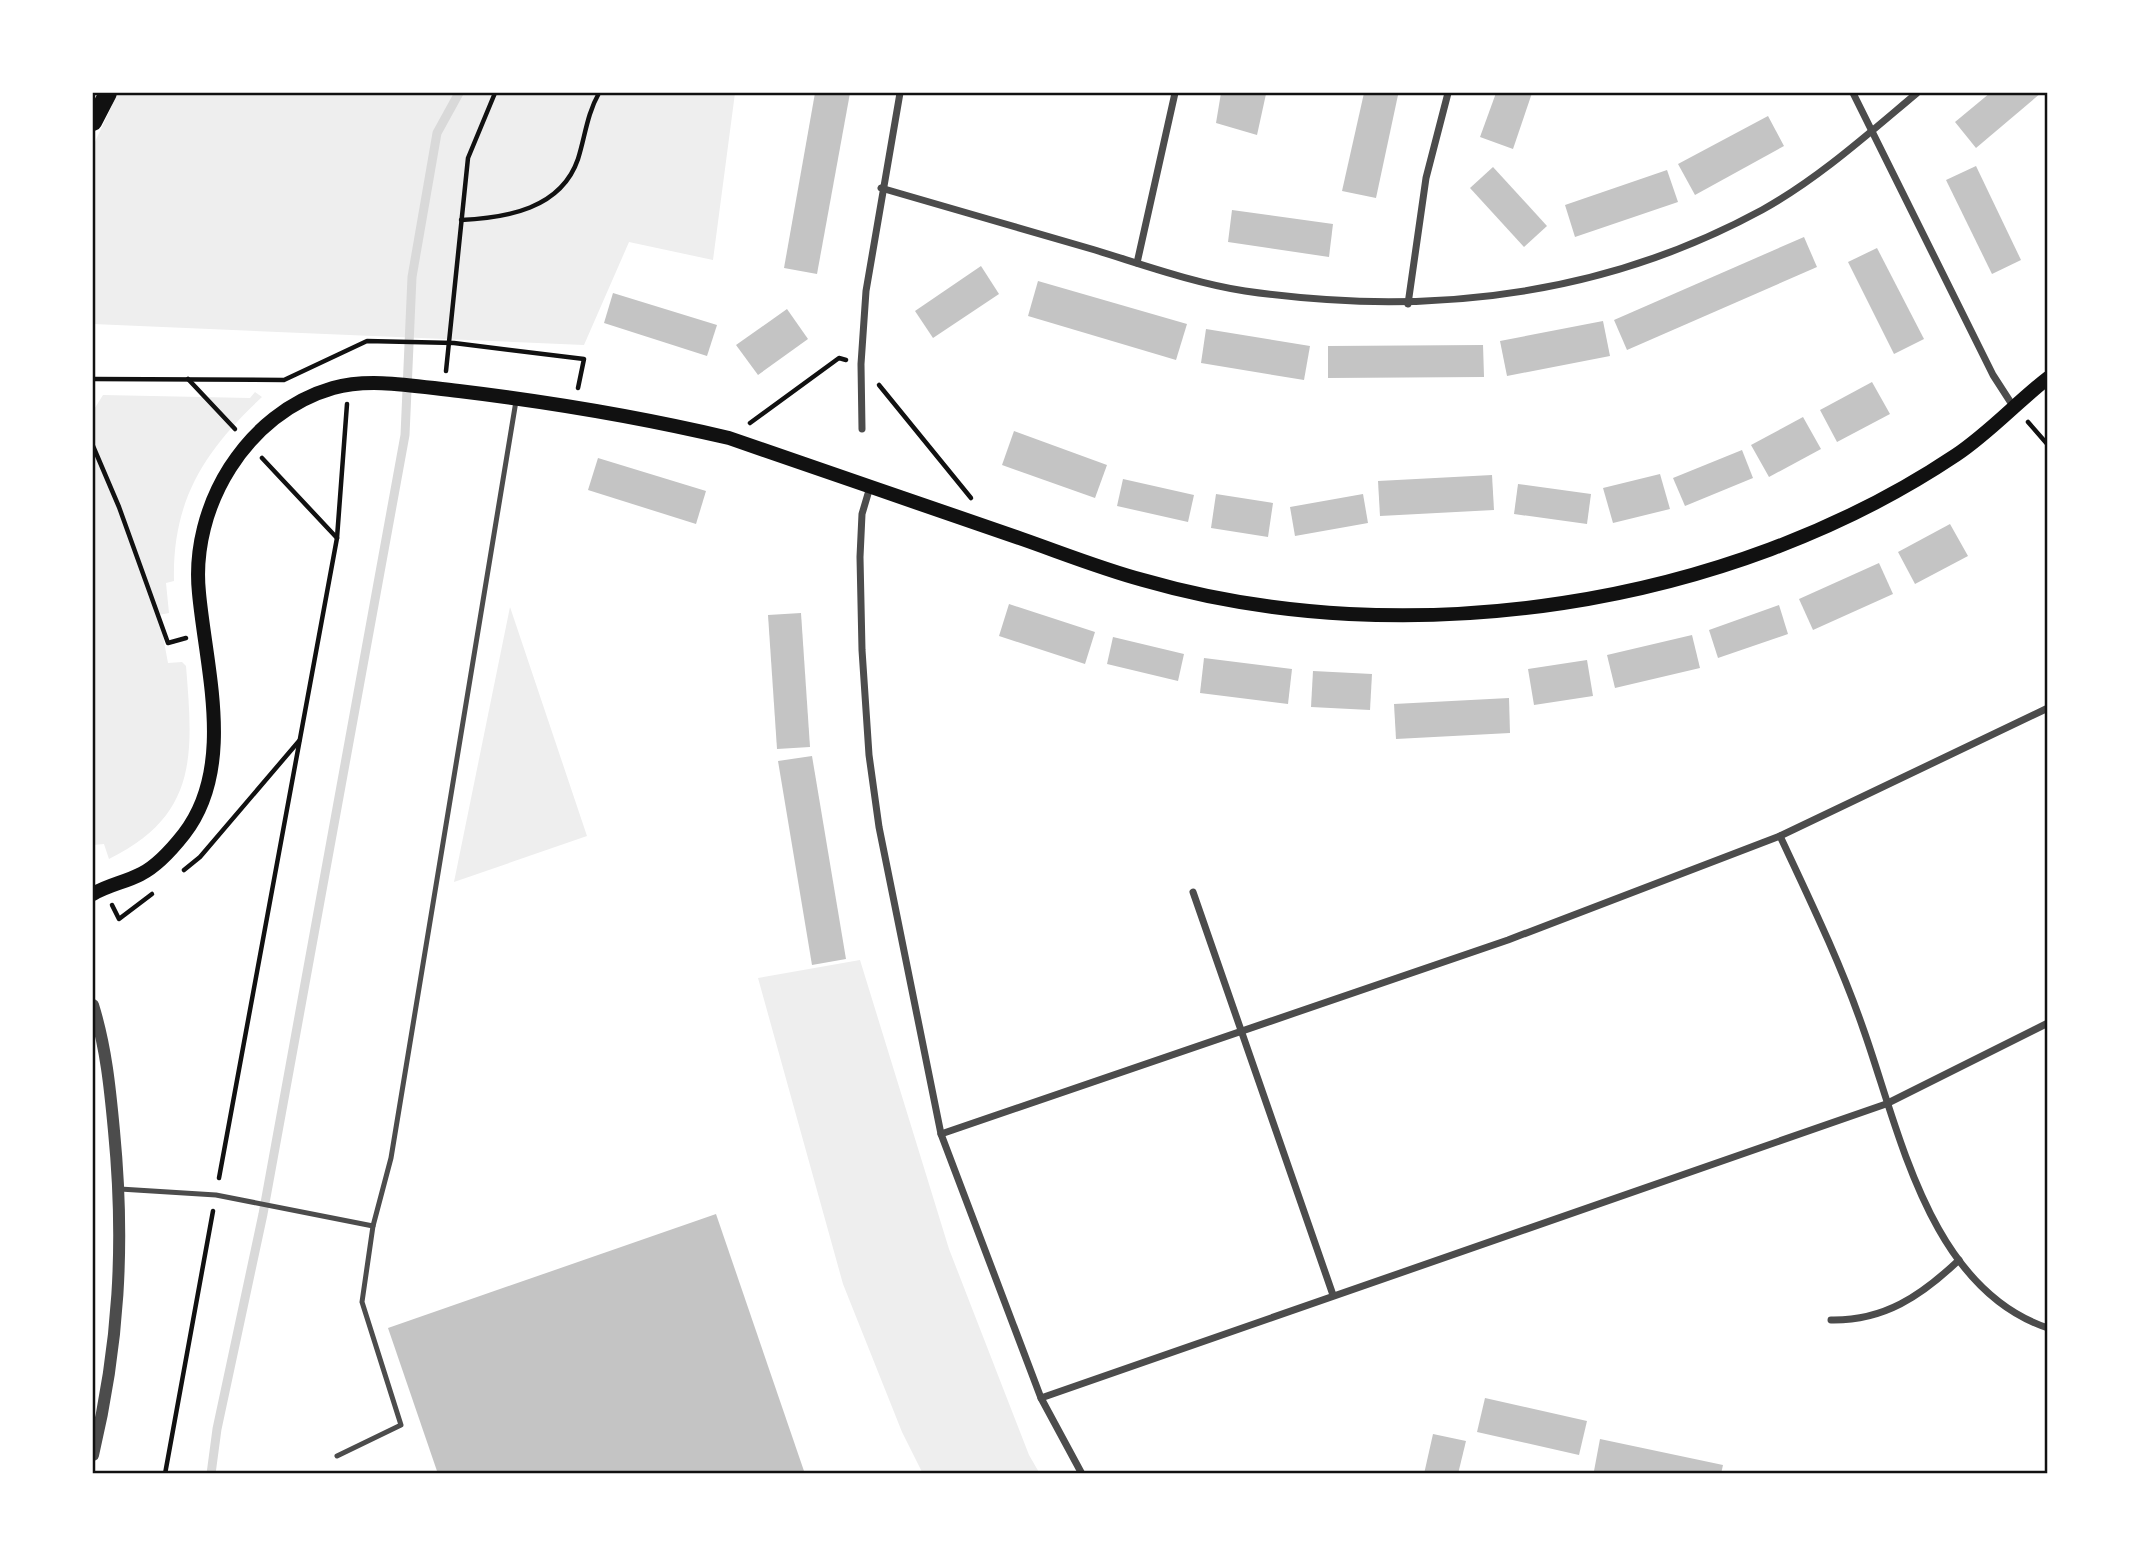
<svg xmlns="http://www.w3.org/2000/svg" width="2141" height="1567" viewBox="0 0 2141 1567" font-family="Barlow,sans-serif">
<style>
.green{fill:#eee}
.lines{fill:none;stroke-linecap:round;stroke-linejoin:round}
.stream{stroke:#d9d9d9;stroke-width:9}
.building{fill:#c4c4c4}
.path{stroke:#111;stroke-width:4.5}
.service{stroke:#4c4c4c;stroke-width:5}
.minor{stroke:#4c4c4c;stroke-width:7}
.tertiary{stroke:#4c4c4c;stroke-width:12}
.secondary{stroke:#111;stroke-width:14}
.primary{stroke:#111;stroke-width:18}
.neatline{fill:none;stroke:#111;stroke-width:2.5}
</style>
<rect width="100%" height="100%" fill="#fff"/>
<!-- green -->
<g class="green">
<path d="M118,93H735L713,260L629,242L584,345L93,324V146Z"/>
<path d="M255,392L262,397C205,450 172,500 174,581L166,583L169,613L159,615L168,663L182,662L186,666C193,753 199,815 109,859L104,844L93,845V411L103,395L250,398Z"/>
<path d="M510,607L587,836L454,882Z"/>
<path d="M860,960L949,1249L1029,1455L1040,1474H923L902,1432L843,1284L758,978Z"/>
</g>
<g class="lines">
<!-- stream -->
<path class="stream" d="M211,1474L217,1429L263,1214L405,435L412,277L437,133L459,93"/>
</g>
<!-- building -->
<g class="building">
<path d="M815,93H850L817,274L784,268Z"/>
<path d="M1221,93L1266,94L1257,135L1216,123Z"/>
<path d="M1364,93L1398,95L1376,198L1342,191Z"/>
<path d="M1496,93H1532L1513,149L1480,137Z"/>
<path d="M1990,93H2041L1976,148L1955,122Z"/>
<path d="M1768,116L1784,146L1695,195L1678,164Z"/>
<path d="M1976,166L2021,260L1992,274L1946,180Z"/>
<path d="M1493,167L1547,226L1524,247L1470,188Z"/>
<path d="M1667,170L1678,202L1575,237L1565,205Z"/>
<path d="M1232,210L1333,224L1329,257L1228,242Z"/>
<path d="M1804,237L1817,267L1627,350L1614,320Z"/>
<path d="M1877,248L1924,339L1894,354L1848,262Z"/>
<path d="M981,266L999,294L933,338L915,311Z"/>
<path d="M1038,281L1187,324L1176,360L1028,316Z"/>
<path d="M613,293L717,325L707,356L604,323Z"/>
<path d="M787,309L808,339L758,375L736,345Z"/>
<path d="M1603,321L1610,356L1507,376L1500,341Z"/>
<path d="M1206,329L1310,346L1304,380L1201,363Z"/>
<path d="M1483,345L1484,377L1328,378V346Z"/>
<path d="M1872,382L1890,414L1837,442L1820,410Z"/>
<path d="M1803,417L1821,449L1769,477L1751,445Z"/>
<path d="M1014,431L1107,465L1095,498L1002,465Z"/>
<path d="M1742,450L1753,478L1685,506L1673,478Z"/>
<path d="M598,458L706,491L696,524L588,490Z"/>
<path d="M1660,474L1670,509L1613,523L1603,488Z"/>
<path d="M1492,475L1494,510L1380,516L1378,481Z"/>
<path d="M1123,479L1194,495L1188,522L1117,506Z"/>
<path d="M1518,484L1591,494L1587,524L1514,514Z"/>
<path d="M1216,494L1273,503L1268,537L1211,528Z"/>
<path d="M1363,494L1368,523L1295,536L1290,507Z"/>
<path d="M1950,524L1968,556L1915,584L1898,552Z"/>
<path d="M1879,563L1893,594L1813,630L1799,599Z"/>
<path d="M1009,604L1095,632L1085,664L999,636Z"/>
<path d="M1779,605L1788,634L1718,658L1709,630Z"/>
<path d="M801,613L810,747L777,749L768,615Z"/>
<path d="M1692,635L1700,668L1615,688L1607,655Z"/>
<path d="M1113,637L1184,654L1178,681L1107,664Z"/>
<path d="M1204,658L1292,669L1288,704L1200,693Z"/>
<path d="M1587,660L1593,696L1534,705L1528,669Z"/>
<path d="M1313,671L1372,674L1370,710L1311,707Z"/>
<path d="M1509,698L1510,733L1396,739L1394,704Z"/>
<path d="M812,756L846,959L812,965L778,761Z"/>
<path d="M716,1214L805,1474H438L388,1328Z"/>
<path d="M1485,1398L1587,1421L1579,1455L1477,1432Z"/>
<path d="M1433,1434L1466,1441L1458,1474H1424Z"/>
<path d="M1600,1439L1723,1465L1721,1474H1609L1594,1471Z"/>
</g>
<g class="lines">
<!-- path -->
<g class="path">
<path d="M461,220C506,218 561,209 578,159C585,137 587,114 599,93"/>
<path d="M446,371L468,158L495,93"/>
<path d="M93,379L284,380L367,341L454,343L584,359L578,388"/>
<path d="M188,379L235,429"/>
<path d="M879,385L971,498"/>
<path d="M2028,422L2048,445"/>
<path d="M750,423L839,358L846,360"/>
<path d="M93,446L119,507L168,643L186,638"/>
<path d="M262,458L337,538"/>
<path d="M184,870L200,857L299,741"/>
<path d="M112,905L119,919L152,894"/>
<path d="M219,1178L337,538L347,404"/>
<path d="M165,1474L213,1211"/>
</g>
<!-- service -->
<g class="service">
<path d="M120,1189L216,1195L373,1226L391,1158L516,401"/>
<path d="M337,1456L401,1425L362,1302L373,1226"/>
</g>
<!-- minor -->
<g class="minor">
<path d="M1853,93L1993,375L2013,406"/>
<path d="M881,188C952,209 1024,229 1095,250C1144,265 1194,283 1245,291C1425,317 1600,298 1762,210C1818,179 1868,134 1917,93"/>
<path d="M1137,263L1175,93"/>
<path d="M1408,304L1426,178L1448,93"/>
<path d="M862,429L861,364L866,291L900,93"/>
<path d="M870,487L862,514L860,557L862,650L869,755L879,827L941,1134L1041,1398L1082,1474"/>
<path d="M1780,836C1810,900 1841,964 1864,1031C1900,1133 1930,1289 2048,1328"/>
<path d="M1193,892L1333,1295"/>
<path d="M941,1134L1508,940L1780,836L2048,708"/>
<path d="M1831,1320C1884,1321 1921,1296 1959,1260"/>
<path d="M1041,1398L1886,1104L2048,1023"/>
</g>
<!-- tertiary -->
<path class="tertiary" d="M93,1005C106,1047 110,1088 114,1131C125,1244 119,1346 93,1455"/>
<!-- secondary -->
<path class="secondary" d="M93,894C108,885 126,882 141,874C157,866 173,848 184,834C236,767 206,669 199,593C190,507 246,413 333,388C371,377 419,387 459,391C550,402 640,417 729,438C827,471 924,506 1022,539C1062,553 1102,569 1143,580C1406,656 1729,607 1956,455C1989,433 2017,402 2048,378"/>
<!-- primary -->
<path class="primary" d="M93,122L108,93"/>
</g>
<!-- border -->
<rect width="2141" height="1567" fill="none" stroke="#ffffff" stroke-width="189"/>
<rect x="94" y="94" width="1952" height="1378" class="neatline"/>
</svg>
